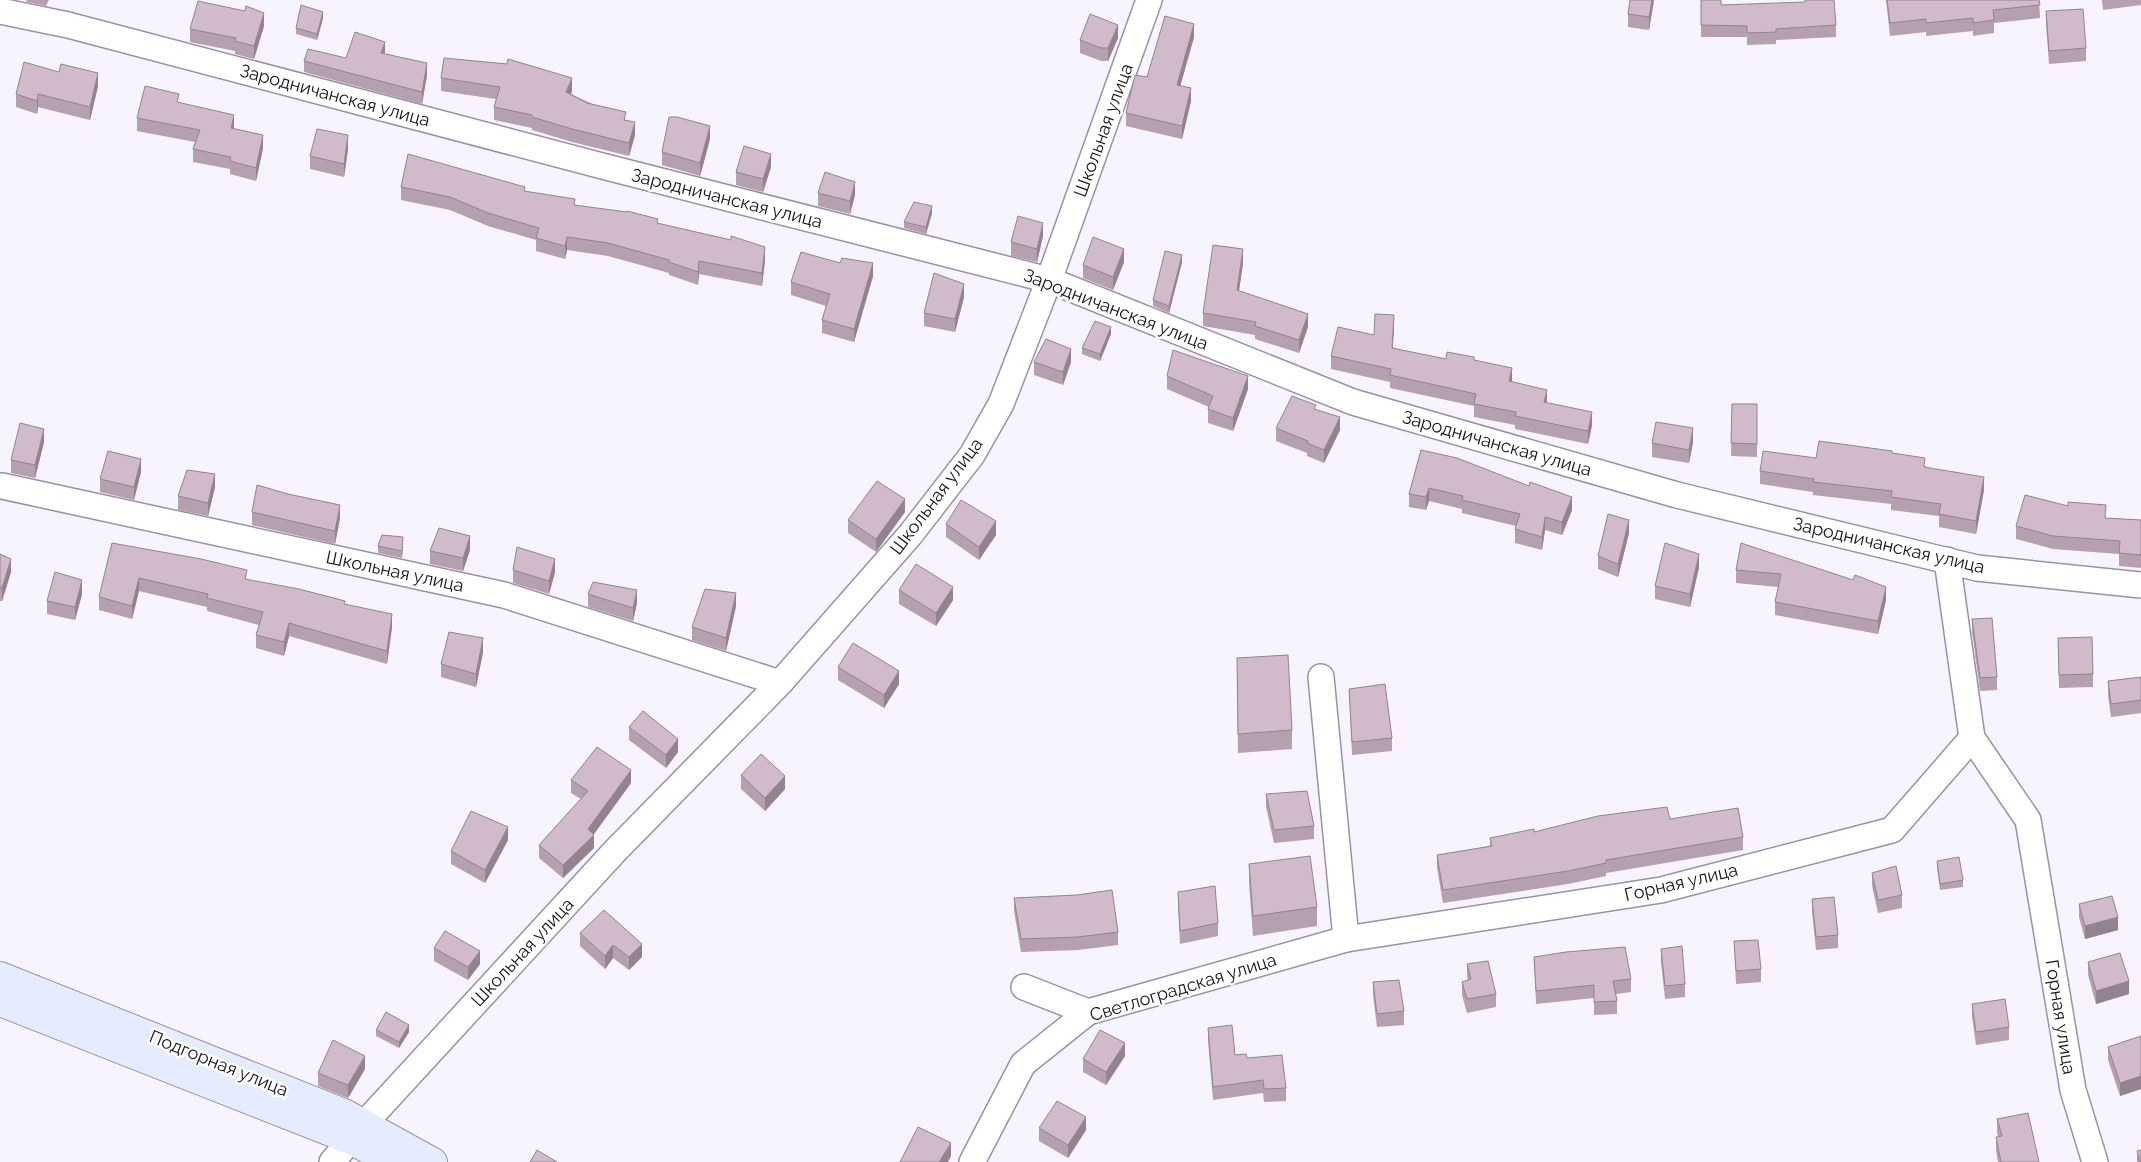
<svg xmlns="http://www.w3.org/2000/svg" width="2141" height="1162" viewBox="0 0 2141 1162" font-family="Raleway,sans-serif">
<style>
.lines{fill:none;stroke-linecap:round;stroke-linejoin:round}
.street-casing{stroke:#9991aa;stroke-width:28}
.secondary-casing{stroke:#9991aa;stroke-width:30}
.street{stroke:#fff;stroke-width:25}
.secondary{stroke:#e4ecfd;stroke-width:28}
.wall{fill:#b5a0b0}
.shaded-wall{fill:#938290}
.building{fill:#d2bacd;stroke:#938290}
.labels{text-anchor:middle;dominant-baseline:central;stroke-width:5;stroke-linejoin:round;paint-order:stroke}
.street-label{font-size:18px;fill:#15121b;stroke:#fff}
</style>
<rect width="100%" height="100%" fill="#f7f4ff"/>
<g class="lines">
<!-- street casing -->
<g class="street-casing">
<g id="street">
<path d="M0,11L68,25L606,167L1049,280L1353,402L1677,495L1977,568L2141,585"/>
<path d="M2,486L504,595L780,683"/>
<path d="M1947,560L1972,738L2028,820L2073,1090L2095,1162"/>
<path d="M1321,677L1346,939"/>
<path d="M1024,987L1088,1012"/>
<path d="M332,1162L364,1124L616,850L780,683L910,535L972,455L1001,404L1049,280L1149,0"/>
<path d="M972,1162L1023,1064L1088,1012L1346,939L1661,890L1892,830L1972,738"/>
</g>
</g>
<!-- secondary casing -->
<g class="secondary-casing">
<g id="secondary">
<path d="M0,976L344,1113L433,1162"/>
<path d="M0,1002L351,1140L391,1162"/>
</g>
</g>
<!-- street -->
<use href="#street" class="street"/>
<!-- secondary -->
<use href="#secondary" class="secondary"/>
</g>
<!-- wall -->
<g class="wall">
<path d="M26,0H49L46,6L27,2Z"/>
<path d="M1654,0L1649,30L1628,27V14Z"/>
<path d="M1701,0L1721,5L1836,25V37L1776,40V44L1747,45V37H1701Z"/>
<path d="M1886,0H2039L2040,18L1994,23V33L1973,36V31L1926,36V32L1890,36Z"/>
<path d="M2102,0H2141V5L2103,10Z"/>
<path d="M2046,11L2086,48V61L2049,64L2046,24Z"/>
<path d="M323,18L317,40L296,34V28Z"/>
<path d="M264,26L254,59L235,54V51L190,42V29Z"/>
<path d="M1194,37L1180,85L1191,101L1182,139L1126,126V113L1147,77Z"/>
<path d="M1118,38L1108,61H1101L1080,53V40Z"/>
<path d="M385,54L427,75L422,104L304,72V61L346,58Z"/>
<path d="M441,78L572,91L571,94L626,120L635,135L629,156L572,142L532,130V128L494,120V107L496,99L441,91Z"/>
<path d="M98,86L90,120L38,107L37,114L16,107V94Z"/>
<path d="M179,102L234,128L263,148L256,181L230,174V169L193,162V149L195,142L137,131V118Z"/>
<path d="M710,139L700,176L662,165V152Z"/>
<path d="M348,149L344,177L310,169V156Z"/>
<path d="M771,167L763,192L736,185V172Z"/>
<path d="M401,187L525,192L575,205L658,223L765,260L762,286L699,274L698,285L669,275V273L608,256L567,250L565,259L536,251V240L488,226L450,210L401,200Z"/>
<path d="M818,193L855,195L850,214L818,206Z"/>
<path d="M932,213L926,234L904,228V222Z"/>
<path d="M1043,236L1037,262L1011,256V242Z"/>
<path d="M1124,262L1113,290L1083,278V265Z"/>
<path d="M1182,262L1169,313L1153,306V300Z"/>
<path d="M1243,263L1239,291L1308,327L1299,353L1255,339V335L1203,326V313Z"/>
<path d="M873,276L854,342L822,333V320L826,306L791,295V282Z"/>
<path d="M964,297L955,332L924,326V313Z"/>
<path d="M1394,328L1392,348L1446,359L1474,360L1547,403L1592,425L1588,444L1515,429V425L1474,417V406L1390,388V382L1331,369V356L1374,335Z"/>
<path d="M1111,334L1100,361L1082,354V348Z"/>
<path d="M1034,362H1071L1063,385L1034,375Z"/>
<path d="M1167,376L1248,389L1233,431L1208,423V409L1209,407L1167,389Z"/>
<path d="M1732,404H1757V457L1731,456Z"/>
<path d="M1316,410L1340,430L1324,463L1307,456V453L1276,441V428Z"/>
<path d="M44,442L35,478L11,473V460Z"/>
<path d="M1693,442L1689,463L1652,457V443Z"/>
<path d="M1421,450L1572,510L1562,535L1545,530L1542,550L1515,543V529L1516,526L1462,513V509L1429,501L1426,510L1409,507V494Z"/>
<path d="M1892,453L1984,490L1976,534L1939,527V516L1891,510V504L1813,495V492L1760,484V471L1816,458Z"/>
<path d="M141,472L134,500L100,492V479Z"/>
<path d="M215,487L208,516L178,510V496Z"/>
<path d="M252,512L340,518L335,544L252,525Z"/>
<path d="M905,512L876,552L848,533V520Z"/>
<path d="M2106,518L2141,520V568L2119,566V554L2053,549L2016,539V526Z"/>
<path d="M946,524L996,535L979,560L946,537Z"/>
<path d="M1629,533L1618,577L1598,569V556Z"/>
<path d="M112,543L247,580L345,604L392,627L387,664L289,636L284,656L256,648V635L259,625L207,611V607L139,591L132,619L99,610V597Z"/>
<path d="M403,544L402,558L378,553V546Z"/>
<path d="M470,550L463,571L430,564V551Z"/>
<path d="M0,554L11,572L2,601H0Z"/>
<path d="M1699,567L1690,607L1655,599V586Z"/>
<path d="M513,570L555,572L549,594L513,583Z"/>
<path d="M1736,570L1853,580L1886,600L1878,634L1775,615V602L1778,587L1736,583Z"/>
<path d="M899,590L953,600L936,626L899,604Z"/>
<path d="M82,594L75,620L47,614V601Z"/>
<path d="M588,594L637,603L633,621L588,607Z"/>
<path d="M736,606L726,651L692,640V627Z"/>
<path d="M1972,619L1997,677V690L1980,691L1972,632Z"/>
<path d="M2058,638L2093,674V687L2059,688Z"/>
<path d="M483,652L476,687L441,677V664Z"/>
<path d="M838,667L899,684L884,708L838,680Z"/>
<path d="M2141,677V713L2111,717L2108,695V681Z"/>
<path d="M1237,678L1292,730V749L1238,753Z"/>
<path d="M1349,689L1392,738V751L1352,755Z"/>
<path d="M629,727L678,752L666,768L629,740Z"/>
<path d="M741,775L785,789L765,811L741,789Z"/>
<path d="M571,780L631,783L594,834V848L563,878L539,858V845L581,799L571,793Z"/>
<path d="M1266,794L1314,826V839L1274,843L1266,807Z"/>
<path d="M1670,819L1743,837V850L1606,873V876L1568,884L1443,903L1437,868V855L1490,846V838L1534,832Z"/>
<path d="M508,840L485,883L451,864V851Z"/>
<path d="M1937,861L1963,880V887L1940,890L1937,868Z"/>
<path d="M1249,864L1317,907V926L1253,936L1249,883Z"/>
<path d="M1872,873L1902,895V908L1878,913L1872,886Z"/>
<path d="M1178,892L1218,923V936L1180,944L1178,905Z"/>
<path d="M1077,895L1118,932V945L1078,950L1021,952L1014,911V898Z"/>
<path d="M1812,899L1838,935V948L1816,950L1812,912Z"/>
<path d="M2079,904L2118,930L2085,939L2079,917Z"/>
<path d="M580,933L642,944V957L629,970L613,958L605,969L580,946Z"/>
<path d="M1734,941L1761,969V982L1736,984Z"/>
<path d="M434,948L480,964L468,980L434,961Z"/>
<path d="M1661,949L1685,984V997L1665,999L1661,962Z"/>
<path d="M1534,957L1631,979V992L1616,994L1617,1001V1014L1594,1015V998L1536,1004Z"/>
<path d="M2088,962L2129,994L2096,1004L2088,975Z"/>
<path d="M1467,964L1496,994V1007L1467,1013L1462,995V982L1468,980L1467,977Z"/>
<path d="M1373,982L1404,1011V1025L1377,1027L1373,995Z"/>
<path d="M1972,1004L2009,1027V1040L1976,1045L1972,1017Z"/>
<path d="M1208,1028L1235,1055L1247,1058L1286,1088V1101L1264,1102L1263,1093L1213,1100L1208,1041Z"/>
<path d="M376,1030L409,1032L399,1048L376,1036Z"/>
<path d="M2141,1036V1089L2120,1096L2108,1060V1047Z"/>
<path d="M1125,1056L1106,1085L1083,1072V1059Z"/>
<path d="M365,1069L348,1098L318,1086V1073Z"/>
<path d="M1997,1119L2039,1162H1998L1996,1150V1137H1998L1997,1132Z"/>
<path d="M1039,1128L1086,1130L1068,1158L1039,1141Z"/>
<path d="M2137,1151L2141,1162H2137Z"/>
</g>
<!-- shaded-wall -->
<g class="shaded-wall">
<path d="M1652,0H1654L1649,30V17Z"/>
<path d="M323,12V18L317,40V34Z"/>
<path d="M264,13V26L254,59V46Z"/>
<path d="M1194,24V37L1177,98V85Z"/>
<path d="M1118,25V38L1108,61V48Z"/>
<path d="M385,42V54L381,53Z"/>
<path d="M427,63V75L422,104V92Z"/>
<path d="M98,73V86L90,120V107Z"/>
<path d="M572,78V91L566,105V92Z"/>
<path d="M1191,88V101L1182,139V126Z"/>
<path d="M38,94V107L37,114V101Z"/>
<path d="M234,115V128L231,141V128Z"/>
<path d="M635,122V135L629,156V143Z"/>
<path d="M710,126V139L700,176V163Z"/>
<path d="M263,135V148L256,181V168Z"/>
<path d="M348,135V149L344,177V164Z"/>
<path d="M771,154V167L763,192V179Z"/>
<path d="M855,182V195L850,214V201Z"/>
<path d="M932,206V213L926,234V227Z"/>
<path d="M1043,223V236L1037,262V249Z"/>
<path d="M567,237V250L565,259V246Z"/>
<path d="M765,247V260L762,286V273Z"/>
<path d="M1124,249V262L1113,290V277Z"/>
<path d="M1243,249V263L1237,304V290Z"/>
<path d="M1182,255V262L1169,313V306Z"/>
<path d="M699,261V274L698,285V272Z"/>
<path d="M873,263V276L854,342V329Z"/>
<path d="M964,284V297L955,332V319Z"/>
<path d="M1308,314V327L1299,353V340Z"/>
<path d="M1394,315V328L1392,361V348Z"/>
<path d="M1111,327V334L1100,361V354Z"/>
<path d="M1071,349V362L1063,385V372Z"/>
<path d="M1512,368V381L1509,394V381Z"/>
<path d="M1248,376V389L1233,431V418Z"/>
<path d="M1547,390V403L1544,402Z"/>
<path d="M1592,412V425L1588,444V431Z"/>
<path d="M1340,417V430L1324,463V450Z"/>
<path d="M1693,428V442L1689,463V450Z"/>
<path d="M44,429V442L35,478V465Z"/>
<path d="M141,459V472L134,500V487Z"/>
<path d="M215,474V487L208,516V503Z"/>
<path d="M1984,477V490L1976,534V521Z"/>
<path d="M1429,488V501L1426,510V497Z"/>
<path d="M1572,497V510L1562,535V522Z"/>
<path d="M905,499V512L876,552V539Z"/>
<path d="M340,505V518L335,544V531Z"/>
<path d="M1545,517V530L1542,550V537Z"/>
<path d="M1629,520V533L1618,577V564Z"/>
<path d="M996,521V535L979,560V547Z"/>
<path d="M470,536V550L463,571V558Z"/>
<path d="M403,537V544L402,558V551Z"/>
<path d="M1699,554V567L1690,607V594Z"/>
<path d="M11,559V572L2,601V588Z"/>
<path d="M555,559V572L549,594V581Z"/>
<path d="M139,578V591L132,619V606Z"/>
<path d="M82,580V594L75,620V607Z"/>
<path d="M953,587V600L936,626V613Z"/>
<path d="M1886,587V600L1878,634V621Z"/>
<path d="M637,590V603L633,621V608Z"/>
<path d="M736,593V606L726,651V638Z"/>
<path d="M392,614V627L387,664V651Z"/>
<path d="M289,623V636L284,656V642Z"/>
<path d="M483,638V652L476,687V674Z"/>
<path d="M899,671V684L884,708V695Z"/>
<path d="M678,739V752L666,768V755Z"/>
<path d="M631,770V783L591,838L594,835V848L563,878V865L588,829Z"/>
<path d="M785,776V789L765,811V798Z"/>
<path d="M508,827V840L485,883V870Z"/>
<path d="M2118,917V930L2085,939V926Z"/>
<path d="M642,944V957L629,970V957Z"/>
<path d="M613,945V958L605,969V956Z"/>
<path d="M480,951V964L468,980V967Z"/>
<path d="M2129,981V994L2096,1004V991Z"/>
<path d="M409,1025V1032L399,1048V1042Z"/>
<path d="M1125,1043V1056L1106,1085V1072Z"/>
<path d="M365,1056V1069L348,1098V1085Z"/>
<path d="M2141,1076V1089L2120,1096V1083Z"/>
<path d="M1086,1117V1130L1068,1158V1145Z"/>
<path d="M951,1143V1156L948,1162H939Z"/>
</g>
<!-- building -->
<g class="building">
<path d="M1630,0H1652L1649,17L1628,14Z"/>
<path d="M1701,0H1721V5L1805,2V0H1834L1836,25L1776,29V32L1747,33V26L1701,25Z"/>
<path d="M1887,0H2039L2040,5L1993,10L1994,20L1973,23V18L1926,23V19L1890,23Z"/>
<path d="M198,1L245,11L246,6L264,13L254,46L235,41L236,38L190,29Z"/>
<path d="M301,5L323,12L317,34L296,28Z"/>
<path d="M2083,9L2086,48L2049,51L2046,11Z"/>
<path d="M1090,14L1118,25L1108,48H1101L1080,40Z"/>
<path d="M1165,16L1194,24L1177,85L1191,88L1182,126L1126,113L1135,75L1147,77Z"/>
<path d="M355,32L385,42L381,53L427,63L422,92L304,61L308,49L346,58Z"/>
<path d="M444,58L507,64L508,59L572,78L566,92L587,103L626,112L624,120L635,122L629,143L572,129L532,117V115L494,107L500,87L441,78Z"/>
<path d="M24,62L59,72L61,64L98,73L90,107L38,94L37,101L16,94Z"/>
<path d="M145,86L179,94L177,102L234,115L231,128L263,135L256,168L230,161L231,157L193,149L200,130L137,118Z"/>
<path d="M669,117H677L710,126L700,163L662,152Z"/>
<path d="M317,129L348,135L344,164L310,156Z"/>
<path d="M744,146L771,154L763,179L736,172Z"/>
<path d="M408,154L525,187L524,191L575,199L574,205L627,212V211L658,219L657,223L731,240V236L765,247L762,273L699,261L698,272L669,262V260L608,243L567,237L565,246L536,238L539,228L488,213L450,197L401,187Z"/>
<path d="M825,172L855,182L850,201L818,193Z"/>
<path d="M914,202L932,206L926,227L904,222Z"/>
<path d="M1018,216L1043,223L1037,249L1011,242Z"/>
<path d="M1093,237L1124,249L1113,277L1083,265Z"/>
<path d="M1213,245L1243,249L1237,290L1308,314L1299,340L1255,326L1256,322L1203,313Z"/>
<path d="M1165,251L1182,255L1169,306L1153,300Z"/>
<path d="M801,252L840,263L842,258L873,263L854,329L822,320L830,294L791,282Z"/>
<path d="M934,273L964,284L955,319L924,313Z"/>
<path d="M1375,314L1394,315L1392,348L1446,359L1447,352L1474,357V360L1512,368L1509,381L1547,390L1544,402L1592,412L1588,431L1515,416L1516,412L1474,404L1476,394L1390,375L1391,369L1331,356L1338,327L1374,335Z"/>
<path d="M1095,321L1111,327L1100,354L1082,348Z"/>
<path d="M1046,339L1071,349L1063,372L1034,362Z"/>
<path d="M1173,350L1248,376L1233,418L1208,409L1213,396L1167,376Z"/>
<path d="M1292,396L1316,405L1314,409L1340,417L1324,450L1307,443L1308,441L1276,428Z"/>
<path d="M1732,404H1757V444L1731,443Z"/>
<path d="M1656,422L1693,428L1689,450L1652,443Z"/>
<path d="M20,423L44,429L35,465L11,460Z"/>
<path d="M1819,441L1892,451V453L1925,458L1924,467L1984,477L1976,521L1939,514L1941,504L1891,497L1892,491L1813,482L1814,479L1760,471L1763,451L1816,458Z"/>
<path d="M1421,450L1457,458L1529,486L1530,482L1572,497L1562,522L1545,517L1542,537L1515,529L1520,514L1462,500L1463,496L1429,488L1426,497L1409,494Z"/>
<path d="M108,451L141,459L134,487L100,479Z"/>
<path d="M187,470L215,474L208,503L178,496Z"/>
<path d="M877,481L905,499L876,539L848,520Z"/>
<path d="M257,485L288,494L340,505L335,531L252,512Z"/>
<path d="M2025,495L2068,506V502L2106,505L2105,518L2141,520V555L2119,553L2120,541L2053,536L2016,526Z"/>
<path d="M961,500L996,521L979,547L946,524Z"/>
<path d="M1608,514L1629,520L1618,564L1598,556Z"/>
<path d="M439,528L470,536L463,558L430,551Z"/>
<path d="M382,535L403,537L402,551L378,546Z"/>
<path d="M112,543L201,559L247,570L245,579L299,589L345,601L344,604L392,614L387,651L289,623L284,642L256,635L263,612L207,598L208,594L139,578L132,606L99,597Z"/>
<path d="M1665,543L1699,554L1690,594L1655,586Z"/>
<path d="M1741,543L1853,580L1855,575L1886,587L1878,621L1775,602L1781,574L1736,570Z"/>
<path d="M517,547L555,559L549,581L513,570Z"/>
<path d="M0,554L11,559L2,588H0Z"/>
<path d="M916,564L953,587L936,613L899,590Z"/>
<path d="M55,572L82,580L75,607L47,601Z"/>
<path d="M593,582L637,590L633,608L588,594Z"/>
<path d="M705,589L736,593L726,638L692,627Z"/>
<path d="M1992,618L1997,677L1980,678L1972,619Z"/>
<path d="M449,632L483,638L476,674L441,664Z"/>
<path d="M2092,637L2093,674L2059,675L2058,638Z"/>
<path d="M853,643L899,671L884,695L838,667Z"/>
<path d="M1288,655L1292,730L1238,734L1237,658Z"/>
<path d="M2141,677V700L2111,704L2108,681Z"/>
<path d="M1385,684L1392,738L1352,742L1349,689Z"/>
<path d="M643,711L678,739L666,755L629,727Z"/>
<path d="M597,747L631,770L588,829L594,835L563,865L539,845L588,791L571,780Z"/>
<path d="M761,754L785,776L765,798L741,775Z"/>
<path d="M1307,791L1314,826L1274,830L1266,794Z"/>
<path d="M1667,807L1670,819L1738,808L1743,837L1606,860V863L1568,871L1443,890L1437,855L1492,846L1490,838L1534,829V832L1598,816Z"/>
<path d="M471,811L508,827L485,870L451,851Z"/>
<path d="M1310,856L1317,907L1253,916L1249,864Z"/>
<path d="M1959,857L1963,880L1940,884L1937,861Z"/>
<path d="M1896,866L1902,895L1878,900L1872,873Z"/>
<path d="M1215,886L1218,923L1180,931L1178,892Z"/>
<path d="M1112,890L1118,932L1078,937L1021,939L1014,898L1077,895Z"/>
<path d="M2112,896L2118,917L2085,926L2079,904Z"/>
<path d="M1834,897L1838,935L1816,937L1812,899Z"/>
<path d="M604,910L642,944L629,957L613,945L605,956L580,933Z"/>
<path d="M445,931L480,951L468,967L434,948Z"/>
<path d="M1758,940L1761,969L1736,971L1734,941Z"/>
<path d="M1682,946L1685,984L1665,986L1661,949Z"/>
<path d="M1625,947L1631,979L1613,981L1617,1001L1594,1002V985L1536,991L1534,957L1566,952Z"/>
<path d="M2120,953L2129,981L2096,991L2088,962Z"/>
<path d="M1488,961L1496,994L1467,999L1462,982L1471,979L1467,964Z"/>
<path d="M1399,980L1404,1011L1377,1014L1373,982Z"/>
<path d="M2005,999L2009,1027L1976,1032L1972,1004Z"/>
<path d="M386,1012L409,1025L399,1042L376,1030Z"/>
<path d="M1232,1025L1235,1055L1246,1054L1247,1058L1282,1055L1286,1088L1264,1089L1263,1080L1213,1087L1208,1028Z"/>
<path d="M1100,1030L1125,1043L1106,1072L1083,1059Z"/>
<path d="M2141,1036V1076L2120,1083L2108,1047Z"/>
<path d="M333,1040L365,1056L348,1085L318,1073Z"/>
<path d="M1057,1101L1086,1117L1068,1145L1039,1128Z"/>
<path d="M2028,1113L2039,1162H2001L1996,1137L2002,1136L1997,1119Z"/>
<path d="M918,1127L951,1143L939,1162H900Z"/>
<path d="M537,1150L557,1162H530Z"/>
<path d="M2141,1150V1162H2140L2137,1151Z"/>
</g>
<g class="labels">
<!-- street labels -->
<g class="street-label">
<text transform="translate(335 95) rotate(15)">Зародничанская улица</text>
<text transform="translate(1103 130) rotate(-70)">Школьная улица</text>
<text transform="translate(727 198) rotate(14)">Зародничанская улица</text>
<text transform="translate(1116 309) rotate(21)">Зародничанская улица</text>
<text transform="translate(1497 443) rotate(16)">Зародничанская улица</text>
<text transform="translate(936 496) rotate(-53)">Школьная улица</text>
<text transform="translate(1889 545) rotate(13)">Зародничанская улица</text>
<text transform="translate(395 571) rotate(12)">Школьная улица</text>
<text transform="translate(1681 882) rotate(-13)">Горная улица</text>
<text transform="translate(522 952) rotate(-47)">Школьная улица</text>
<text transform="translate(1183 987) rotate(-17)">Светлоградская улица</text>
<text transform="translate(2061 1017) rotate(81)">Горная улица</text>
<text transform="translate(219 1063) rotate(22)">Подгорная улица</text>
</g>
</g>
</svg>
